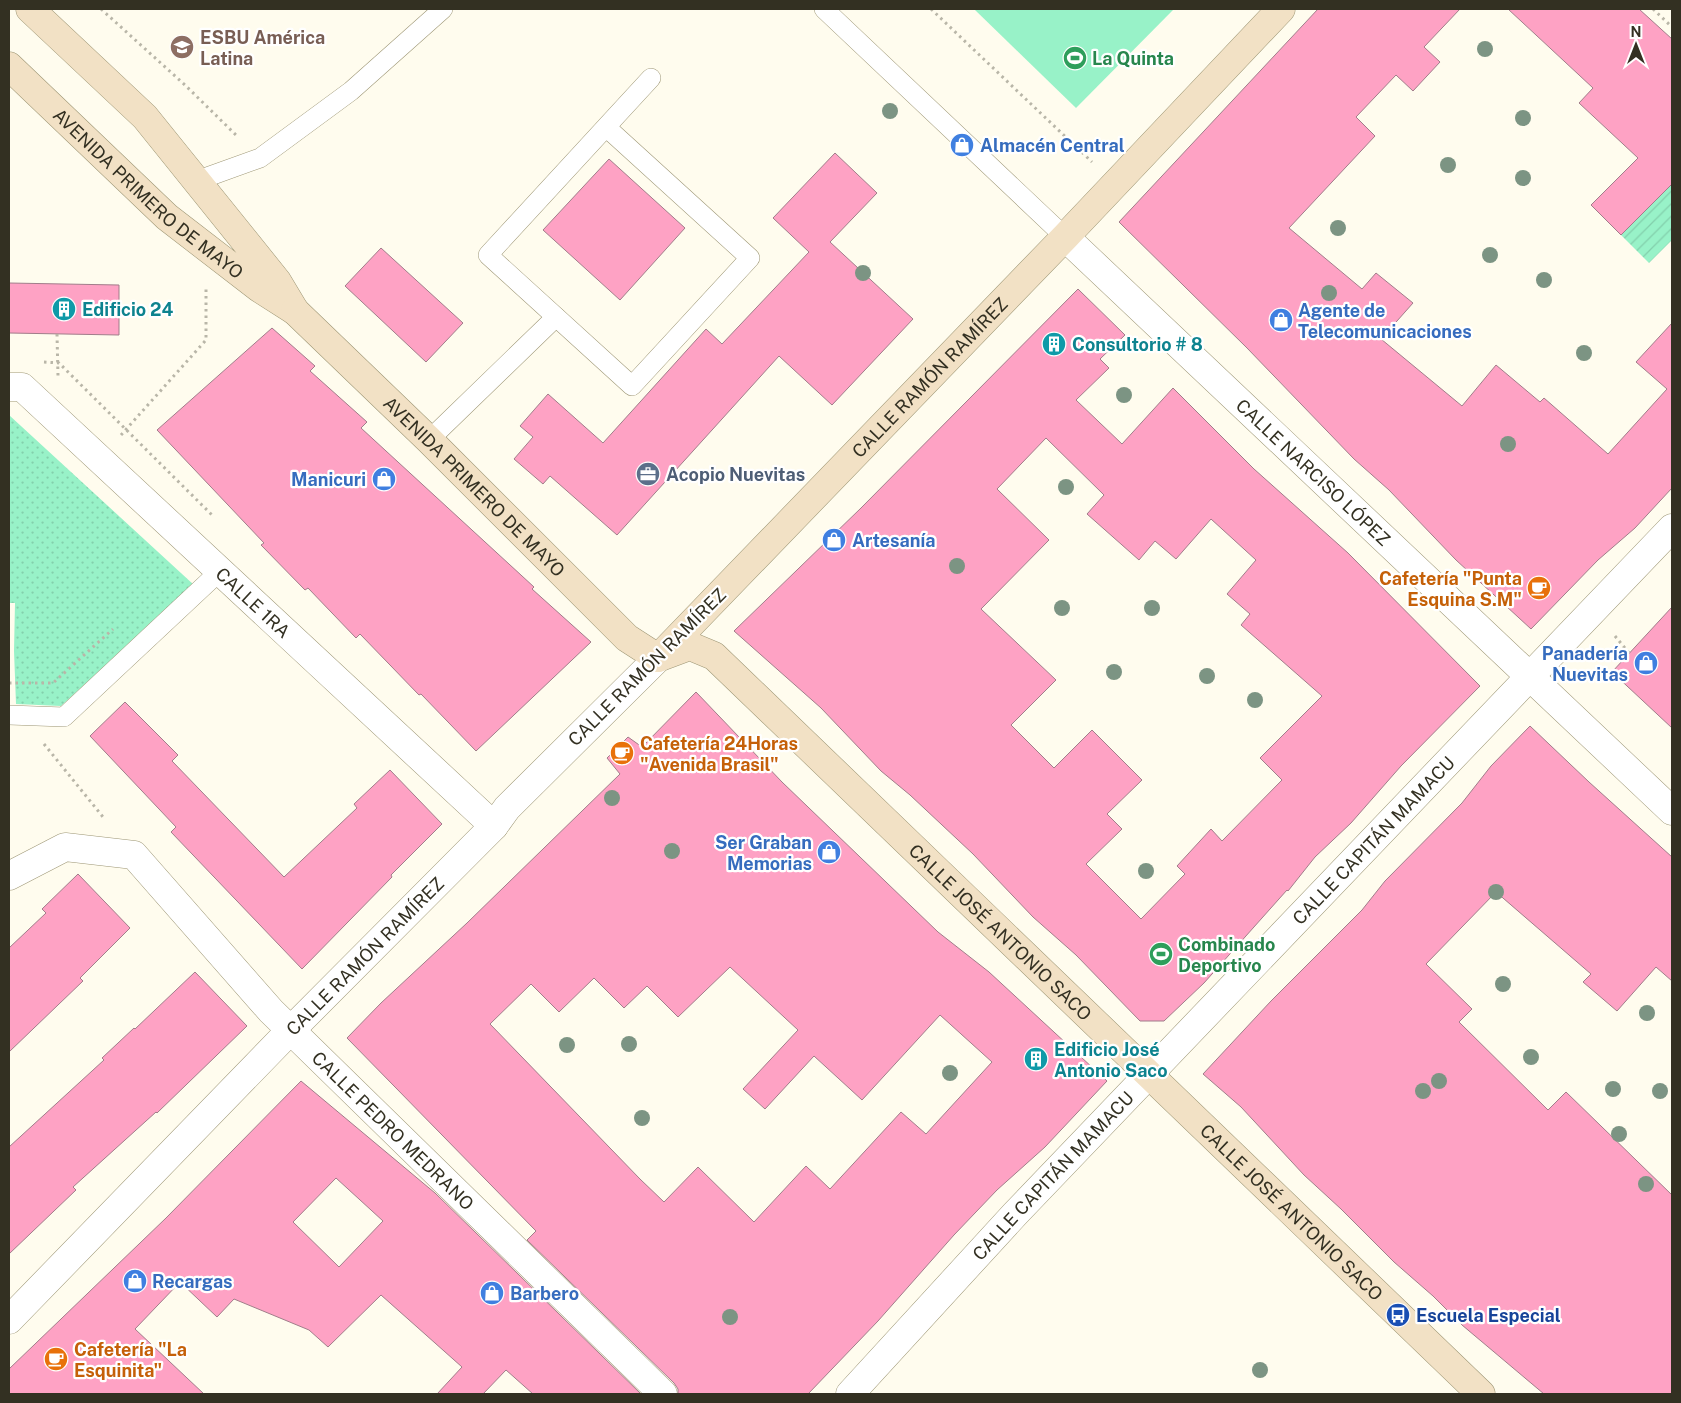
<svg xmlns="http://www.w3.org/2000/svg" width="1681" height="1403" viewBox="0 0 1681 1403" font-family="'Public Sans',sans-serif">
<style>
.grass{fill:url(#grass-dots)}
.garden{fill:url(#garden-furrows)}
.pitch{fill:#98f2c8}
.building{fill:#fea2c4;stroke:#a17d8a;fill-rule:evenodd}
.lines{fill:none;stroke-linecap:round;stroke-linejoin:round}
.lane-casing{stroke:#9d9675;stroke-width:20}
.street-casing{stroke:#9d9675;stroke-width:29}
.secondary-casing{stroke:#9d9675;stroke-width:29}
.path{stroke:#b9b6a8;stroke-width:3;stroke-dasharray:2.5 4;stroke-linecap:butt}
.lane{stroke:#fff;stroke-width:19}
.street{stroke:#fff;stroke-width:28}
.secondary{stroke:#f2e1c5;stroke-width:28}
.tree{fill:#7c9483}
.labels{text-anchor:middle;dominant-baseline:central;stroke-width:4.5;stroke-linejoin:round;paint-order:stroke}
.education-label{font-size:18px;font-weight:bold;fill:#785e54;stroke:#fff;text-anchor:start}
.leisure-label{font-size:18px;font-weight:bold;fill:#27864d;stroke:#fff;text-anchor:start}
.shop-label{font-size:18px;font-weight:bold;fill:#366cbe;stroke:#fff;text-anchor:start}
.street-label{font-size:18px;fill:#333022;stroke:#fff}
.culture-label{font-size:18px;font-weight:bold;fill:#0d838f;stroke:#fff;text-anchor:start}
.service-label{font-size:18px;font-weight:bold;fill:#4e5e75;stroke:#fff;text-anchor:start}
.food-label{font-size:18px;font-weight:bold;fill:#c56008;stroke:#fff;text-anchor:start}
.transit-label{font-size:18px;font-weight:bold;fill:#164399;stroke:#fff;text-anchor:start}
</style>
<defs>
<pattern id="grass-dots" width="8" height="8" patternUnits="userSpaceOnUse" patternTransform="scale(1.25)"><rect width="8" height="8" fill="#98f2c8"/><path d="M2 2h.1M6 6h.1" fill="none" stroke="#83d0ac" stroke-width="1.8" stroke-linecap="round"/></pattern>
<pattern id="garden-furrows" width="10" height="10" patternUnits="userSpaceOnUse" patternTransform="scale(1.25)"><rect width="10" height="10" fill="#98f2c8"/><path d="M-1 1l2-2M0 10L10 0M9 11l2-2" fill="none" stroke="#83d0ac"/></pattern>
</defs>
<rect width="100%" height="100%" fill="#fffcee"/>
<!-- grass -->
<path class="grass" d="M9,415L194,585L61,706L16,704L14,651L15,603H9Z"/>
<!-- garden -->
<path class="garden" d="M1672,183V240L1649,263L1621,235Z"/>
<!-- pitch -->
<path class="pitch" d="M974,9H1174L1076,108Z"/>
<!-- building -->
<g class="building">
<path d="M1318,9H1460L1424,47L1440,62L1413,91L1396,75L1356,117L1375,136L1289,228L1362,289L1376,273L1413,303L1381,339L1462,406L1496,365L1540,402L1544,398L1608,454L1667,389L1636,362L1672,323V488L1635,528L1598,560L1531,629L1456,560L1389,490L1354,459L1247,348L1119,222Z"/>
<path d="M1508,9H1639L1672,39V184L1621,235L1591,205L1638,158L1579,103L1593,88Z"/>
<path d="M835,153L877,193L830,242L913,319L832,405L779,356L617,535L550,476L543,484L514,459L533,437L520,426L548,394L603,443L706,329L722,344L809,252L773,218Z"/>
<path d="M609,159L685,228L620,300L543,230Z"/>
<path d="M381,248L463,323L426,362L345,286Z"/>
<path d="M9,283L119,285V335L9,333Z"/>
<path d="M1078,289L1125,335L1100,359L1109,368L1076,400L1122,444L1173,388L1254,469L1348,553L1480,686L1401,766L1351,823L1315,857L1288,891L1287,890L1204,983L1164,1021H1140L1076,955L1033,917L973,854L910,795L881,771L821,708L734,631L861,508ZM1046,438L1104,495L1087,514L1139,560L1155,541L1176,559L1211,519L1256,560L1227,594L1250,614L1241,625L1322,696L1260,758L1282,780L1222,841L1211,829L1177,866L1185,874L1141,919L1086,864L1122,829L1107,814L1142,780L1092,730L1054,768L1011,725L1056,680L981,609L1049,540L997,489Z"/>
<path d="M272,328L315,366L310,371L367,422L361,428L534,587L532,589L591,642L476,751L421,694L419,695L360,634L356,638L308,588L305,590L261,545L264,543L157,430Z"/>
<path d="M1672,607V728L1612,672Z"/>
<path d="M696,692L782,782L938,932L989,972L1107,1081L1045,1147L997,1190L954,1235L878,1321L808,1394H678V1389L674,1383L527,1240L536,1231L347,1038L381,1003L467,923L620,774L607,758L628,737L642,747ZM730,967L798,1030L743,1089L765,1109L814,1056L862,1100L940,1015L992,1062L926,1134L901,1112L830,1189L806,1166L754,1222L698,1167L664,1202L640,1179L490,1024L531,984L559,1012L594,978L624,1008L647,986L678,1017Z"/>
<path d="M125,702L178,755L172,761L284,877L357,808L354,804L390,770L442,824L391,875L392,877L302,969L171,832L176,827L90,736Z"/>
<path d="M1530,726L1589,782L1672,857V981L1656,967L1617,1011L1583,982L1591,974L1496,892L1426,964L1472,1009L1459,1022L1548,1110L1566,1092L1672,1195V1394H1544L1462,1325L1433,1296L1394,1262L1341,1209L1304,1175L1241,1107L1203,1074L1271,1001L1362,910L1385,881L1462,803L1491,766Z"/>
<path d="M78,874L130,928L80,978L83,981L9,1052V948L46,913L42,909Z"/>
<path d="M195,972L247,1026L157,1113L156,1112L73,1187L76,1190L9,1254V1147L104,1060L102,1058L134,1028L135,1029Z"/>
<path d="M301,1081L435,1193L641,1394H533L506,1370L483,1394H437L462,1367L381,1295L328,1347L309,1330L234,1299L217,1317L180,1282L135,1329L204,1394H9V1369L166,1218ZM336,1178L383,1221L339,1267L293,1222Z"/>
</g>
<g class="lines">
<!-- lane casing -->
<g class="lane-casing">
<g id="lane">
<path d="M824,9L1065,237"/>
<path d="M606,127L750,258L632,386L488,255L651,78"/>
<path d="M196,181L260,158L351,91L443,9"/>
<path d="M429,440L556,317"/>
<path d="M9,715L64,717L220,571"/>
</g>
</g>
<!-- street casing -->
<g class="street-casing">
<g id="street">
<path id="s1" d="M1065,237L1672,811"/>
<path id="s2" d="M9,387H22L494,826"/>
<path id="s3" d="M9,876L65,847L134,855L271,1011L663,1394"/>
<path id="s4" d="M9,1320L281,1040L494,826L507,808L658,658"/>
<path id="s5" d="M850,1394L1015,1214L1672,528"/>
</g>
</g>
<!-- secondary casing -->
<g class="secondary-casing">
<g id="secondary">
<path id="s6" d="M9,66L167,217L259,288L295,311L277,281L145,117L30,9"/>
<path id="s7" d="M295,311L429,440L627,638L658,658"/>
<path id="s8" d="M662,654L1065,237L1281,9"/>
<path id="s9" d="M658,658L690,646L714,656L1481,1394"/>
</g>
</g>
<!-- path -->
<g class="path">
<path d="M101,9L185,85L237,136"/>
<path d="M931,9L1092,162"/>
<path d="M1653,9L1672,27"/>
<path d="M57,334L58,376"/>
<path d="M44,362L59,363L214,517"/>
<path d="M121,435L206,340V288"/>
<path d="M1615,636L1629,653"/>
<path d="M9,683H53L113,629"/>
<path d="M44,744L103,817"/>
</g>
<!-- lane -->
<use href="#lane" class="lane"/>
<!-- street -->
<use href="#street" class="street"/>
<!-- secondary -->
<use href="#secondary" class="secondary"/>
</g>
<!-- trees -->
<g class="tree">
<circle cx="1485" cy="49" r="8"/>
<circle cx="890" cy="111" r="8"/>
<circle cx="1523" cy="118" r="8"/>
<circle cx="1448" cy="165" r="8"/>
<circle cx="1523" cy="178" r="8"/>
<circle cx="1338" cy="228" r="8"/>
<circle cx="1490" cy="255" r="8"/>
<circle cx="863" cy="273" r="8"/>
<circle cx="1544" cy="280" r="8"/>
<circle cx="1329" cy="293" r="8"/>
<circle cx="1584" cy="353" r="8"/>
<circle cx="1124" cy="395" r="8"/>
<circle cx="1508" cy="444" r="8"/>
<circle cx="1066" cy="487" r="8"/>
<circle cx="957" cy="566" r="8"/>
<circle cx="1062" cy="608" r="8"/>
<circle cx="1152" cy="608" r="8"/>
<circle cx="1114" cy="672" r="8"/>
<circle cx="1207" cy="676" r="8"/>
<circle cx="1255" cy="700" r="8"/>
<circle cx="612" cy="798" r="8"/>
<circle cx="672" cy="851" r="8"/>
<circle cx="1146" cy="871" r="8"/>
<circle cx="1496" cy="892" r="8"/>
<circle cx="1503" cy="984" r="8"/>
<circle cx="1647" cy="1013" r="8"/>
<circle cx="629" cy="1044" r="8"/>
<circle cx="567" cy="1045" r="8"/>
<circle cx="1531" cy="1057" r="8"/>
<circle cx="950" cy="1073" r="8"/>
<circle cx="1439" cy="1081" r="8"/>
<circle cx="1613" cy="1089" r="8"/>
<circle cx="1423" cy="1091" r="8"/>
<circle cx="1660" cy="1091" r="8"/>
<circle cx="642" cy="1118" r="8"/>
<circle cx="1619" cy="1134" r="8"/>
<circle cx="1646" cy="1184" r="8"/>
<circle cx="730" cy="1317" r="8"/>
<circle cx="1260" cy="1370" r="8"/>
</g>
<!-- icons -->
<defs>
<g id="school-disc" transform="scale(1.25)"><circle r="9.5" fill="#8d6e63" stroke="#fff"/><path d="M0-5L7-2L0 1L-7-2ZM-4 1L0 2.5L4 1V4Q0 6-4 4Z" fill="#fff"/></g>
<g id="stadium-disc" transform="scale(1.25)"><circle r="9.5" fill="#2e9e5b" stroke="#fff"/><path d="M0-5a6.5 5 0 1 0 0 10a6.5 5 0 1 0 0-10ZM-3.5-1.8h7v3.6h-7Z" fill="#fff"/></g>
<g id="shop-disc" transform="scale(1.25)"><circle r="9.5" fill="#3f7fe0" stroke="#fff"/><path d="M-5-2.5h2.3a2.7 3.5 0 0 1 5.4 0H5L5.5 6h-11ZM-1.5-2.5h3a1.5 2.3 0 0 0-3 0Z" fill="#fff"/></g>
<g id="building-disc" transform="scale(1.25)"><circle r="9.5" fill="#0f9aa8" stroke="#fff"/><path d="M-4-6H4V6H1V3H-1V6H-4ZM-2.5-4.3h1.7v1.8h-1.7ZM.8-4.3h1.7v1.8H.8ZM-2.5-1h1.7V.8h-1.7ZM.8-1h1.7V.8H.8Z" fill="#fff"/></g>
<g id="office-disc" transform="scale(1.25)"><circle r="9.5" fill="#5c6f8a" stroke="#fff"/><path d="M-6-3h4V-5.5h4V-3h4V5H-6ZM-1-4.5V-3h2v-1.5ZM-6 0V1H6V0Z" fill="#fff"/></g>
<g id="cafe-disc" transform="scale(1.25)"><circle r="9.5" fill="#e8710a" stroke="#fff"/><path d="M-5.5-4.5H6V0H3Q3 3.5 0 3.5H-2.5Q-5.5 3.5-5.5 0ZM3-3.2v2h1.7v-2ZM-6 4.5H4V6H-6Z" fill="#fff"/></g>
<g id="bus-disc" transform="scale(1.25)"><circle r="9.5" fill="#1a4fb4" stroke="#fff"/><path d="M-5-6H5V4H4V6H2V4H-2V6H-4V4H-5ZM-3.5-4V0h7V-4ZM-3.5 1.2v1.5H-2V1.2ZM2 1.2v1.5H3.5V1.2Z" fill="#fff"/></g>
</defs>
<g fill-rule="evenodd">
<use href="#school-disc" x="182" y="47"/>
<use href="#stadium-disc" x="1075" y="58"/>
<use href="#shop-disc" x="962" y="145"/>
<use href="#building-disc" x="64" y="309"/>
<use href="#shop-disc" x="1281" y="320"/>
<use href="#building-disc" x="1054" y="344"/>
<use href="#office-disc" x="648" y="474"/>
<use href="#shop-disc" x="384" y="479"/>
<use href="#shop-disc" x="834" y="540"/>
<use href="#cafe-disc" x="1539" y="588"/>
<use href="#shop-disc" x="1646" y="663"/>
<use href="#cafe-disc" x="622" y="753"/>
<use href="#shop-disc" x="829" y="852"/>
<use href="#stadium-disc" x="1161" y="954"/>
<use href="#building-disc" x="1036" y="1059"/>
<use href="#shop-disc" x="135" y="1281"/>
<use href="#shop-disc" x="492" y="1293"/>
<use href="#bus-disc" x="1398" y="1315"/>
<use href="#cafe-disc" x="56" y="1359"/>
</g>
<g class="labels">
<!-- education labels -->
<g class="education-label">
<text x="200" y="37">ESBU América<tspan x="200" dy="21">Latina</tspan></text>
</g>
<!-- leisure labels -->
<g class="leisure-label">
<text x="1092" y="58">La Quinta</text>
<text x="1178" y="944">Combinado<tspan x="1178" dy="21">Deportivo</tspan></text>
</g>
<!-- shop labels -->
<g class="shop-label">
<text x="980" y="145">Almacén Central</text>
<text x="1298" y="310">Agente de<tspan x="1298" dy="21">Telecomunicaciones</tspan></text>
<text x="366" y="479" text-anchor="end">Manicuri</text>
<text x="852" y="540">Artesanía</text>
<text x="1628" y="653" text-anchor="end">Panadería<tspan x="1628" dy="21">Nuevitas</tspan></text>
<text x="812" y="842" text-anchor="end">Ser Graban<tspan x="812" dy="21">Memorias</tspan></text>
<text x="152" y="1281">Recargas</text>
<text x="510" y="1293">Barbero</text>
</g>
<!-- street labels -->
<g class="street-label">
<text stroke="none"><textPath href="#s6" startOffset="189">AVENIDA PRIMERO DE MAYO</textPath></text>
<text stroke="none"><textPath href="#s8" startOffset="385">CALLE RAMÓN RAMÍREZ</textPath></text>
<text stroke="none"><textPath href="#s1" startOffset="342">CALLE NARCISO LÓPEZ</textPath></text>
<text stroke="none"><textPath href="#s7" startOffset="251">AVENIDA PRIMERO DE MAYO</textPath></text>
<text stroke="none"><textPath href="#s2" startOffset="329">CALLE 1RA</textPath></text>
<text transform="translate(647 667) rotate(-45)">CALLE RAMÓN RAMÍREZ</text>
<text stroke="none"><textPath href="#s5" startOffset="762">CALLE CAPITÁN MAMACU</textPath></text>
<text stroke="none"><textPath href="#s9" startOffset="458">CALLE JOSÉ ANTONIO SACO</textPath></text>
<text stroke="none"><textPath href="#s4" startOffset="509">CALLE RAMÓN RAMÍREZ</textPath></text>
<text stroke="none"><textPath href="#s3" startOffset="511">CALLE PEDRO MEDRANO</textPath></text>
<text stroke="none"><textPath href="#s5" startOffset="298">CALLE CAPITÁN MAMACU</textPath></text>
<text stroke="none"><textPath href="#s9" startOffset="862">CALLE JOSÉ ANTONIO SACO</textPath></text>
</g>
<!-- culture labels -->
<g class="culture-label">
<text x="82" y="309">Edificio 24</text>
<text x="1072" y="344">Consultorio # 8</text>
<text x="1054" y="1049">Edificio José<tspan x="1054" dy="21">Antonio Saco</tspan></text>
</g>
<!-- service labels -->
<g class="service-label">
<text x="666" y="474">Acopio Nuevitas</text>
</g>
<!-- food labels -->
<g class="food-label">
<text x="1522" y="578" text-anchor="end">Cafetería "Punta<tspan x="1522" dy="21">Esquina S.M"</tspan></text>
<text x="640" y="743">Cafetería 24Horas<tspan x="640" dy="21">"Avenida Brasil"</tspan></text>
<text x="74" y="1349">Cafetería "La<tspan x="74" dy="21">Esquinita"</tspan></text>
</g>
<!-- transit labels -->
<g class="transit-label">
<text x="1416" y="1315">Escuela Especial</text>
</g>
</g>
<!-- border -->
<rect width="1681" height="1403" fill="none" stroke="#333022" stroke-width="20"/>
<!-- north arrow -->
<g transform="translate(1636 45)" stroke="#ffffff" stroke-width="4" paint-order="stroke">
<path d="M0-4L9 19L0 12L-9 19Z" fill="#333022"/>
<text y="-8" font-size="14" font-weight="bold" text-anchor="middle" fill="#333022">N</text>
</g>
</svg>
